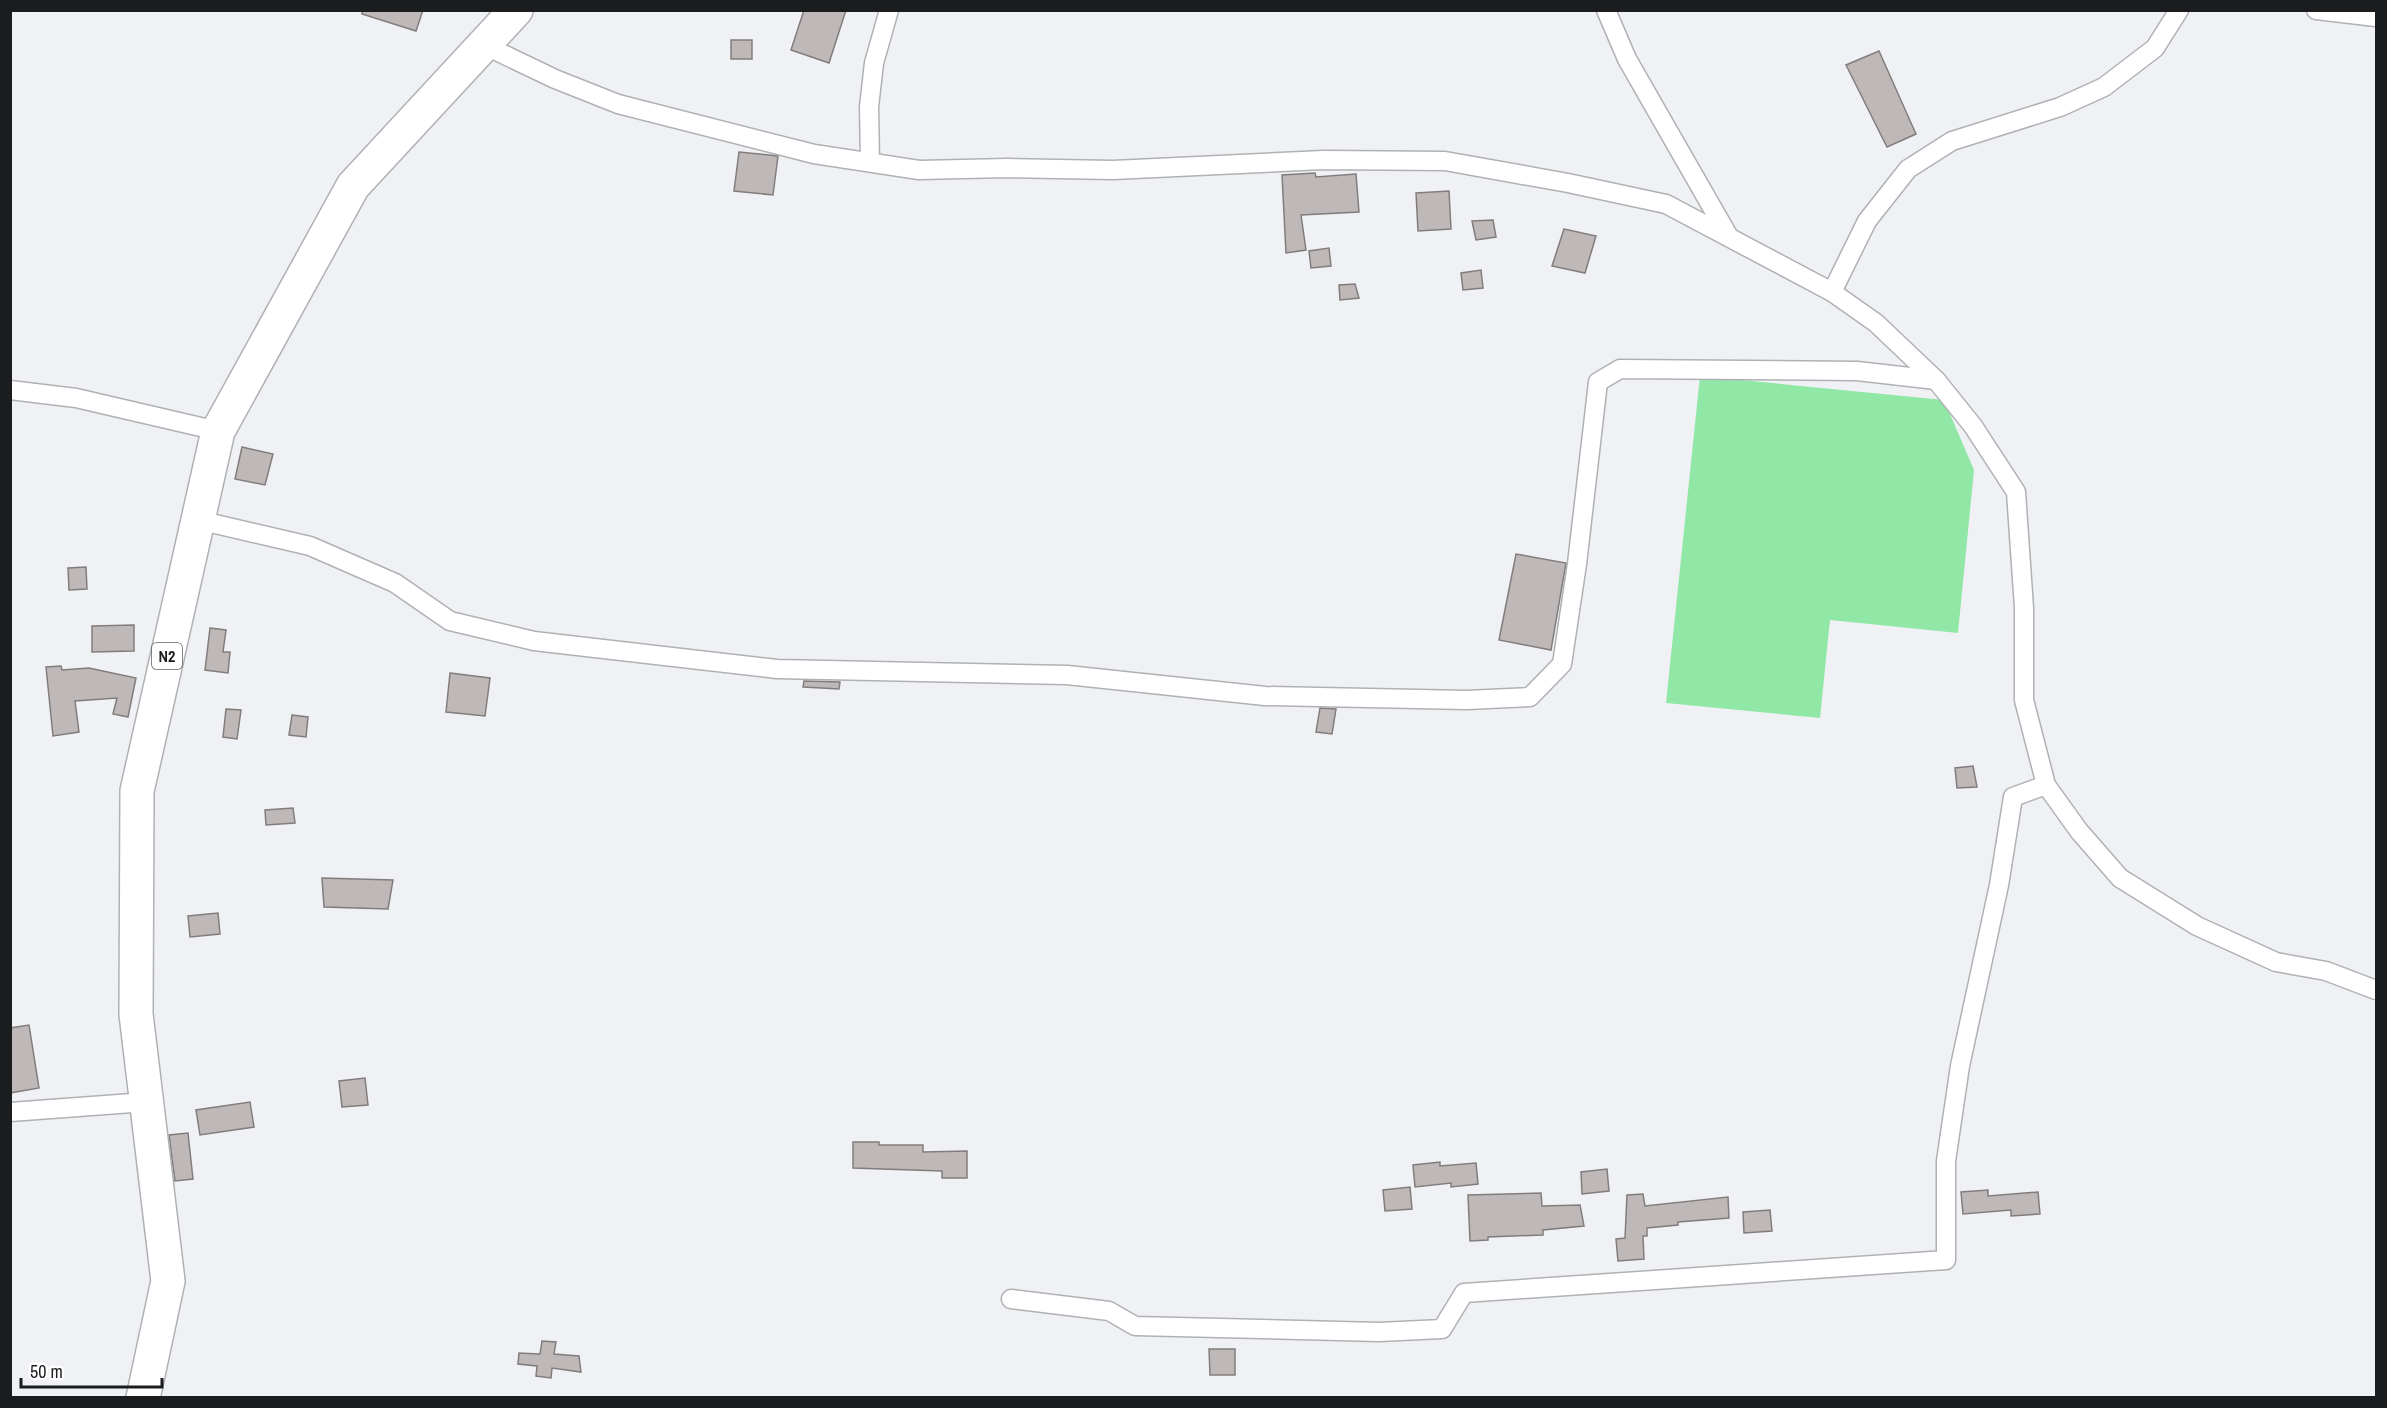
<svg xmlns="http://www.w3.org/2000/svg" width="2387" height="1408" viewBox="0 0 2387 1408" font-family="'Archivo Narrow',sans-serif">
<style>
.green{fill:#90e7a6}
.building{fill:#beb9b8;stroke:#827d7c;stroke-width:1.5}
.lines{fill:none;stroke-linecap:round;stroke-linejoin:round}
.street-casing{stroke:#afb1b4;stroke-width:21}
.highway-casing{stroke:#afb1b4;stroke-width:36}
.street{stroke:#fff;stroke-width:18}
.highway{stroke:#fff;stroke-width:33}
.labels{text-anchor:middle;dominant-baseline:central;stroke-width:4.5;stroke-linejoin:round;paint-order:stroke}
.shield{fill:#fff;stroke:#5f6061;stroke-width:1.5}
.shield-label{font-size:16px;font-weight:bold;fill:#1b1c1d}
</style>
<rect width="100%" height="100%" fill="#f0f1f5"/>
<!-- green -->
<path class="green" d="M1700,376L1944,400L1974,470L1958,633L1830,620L1820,718L1666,703Z"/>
<!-- building -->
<g class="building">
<path d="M362,10H423L416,31L362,14Z"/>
<path d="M804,10H846L829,63L791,50Z"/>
<rect x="731" y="40" width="21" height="19"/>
<path d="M1879,51L1916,134L1887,147L1846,65Z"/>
<path d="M739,152L778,156L773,195L734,191Z"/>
<path d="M1315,173L1316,177L1356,174L1359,212L1301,215L1306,250L1286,253L1282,175Z"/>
<path d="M1449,191L1451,229L1418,231L1416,193Z"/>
<path d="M1493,220L1496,237L1476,240L1472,221Z"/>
<path d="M1564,229L1596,236L1585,273L1552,266Z"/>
<path d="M1329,248L1331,266L1311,268L1309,251Z"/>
<path d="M1481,270L1483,288L1463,290L1461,273Z"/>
<path d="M1355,284L1359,298L1340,300L1339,285Z"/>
<path d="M242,447L273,454L265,485L235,479Z"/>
<path d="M1516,554L1566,563L1551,650L1499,640Z"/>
<path d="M86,567L87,589L69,590L68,568Z"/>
<path d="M134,625V651L92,652V626Z"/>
<path d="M210,628L226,630L223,652H230L228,673L205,670Z"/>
<path d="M61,666L62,670L89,668L136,678L128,717L113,714L117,698L75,701L79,732L53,736L46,667Z"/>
<path d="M450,673L490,678L485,716L446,712Z"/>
<path d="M804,681L840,682L839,689L803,687Z"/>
<path d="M1320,708L1336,709L1332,734L1316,732Z"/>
<path d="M226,709L241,710L237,739L223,737Z"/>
<path d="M292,715L308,717L306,737L289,735Z"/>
<path d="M1973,766L1977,787L1957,788L1955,768Z"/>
<path d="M293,808L295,823L266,825L265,810Z"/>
<path d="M322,878L393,880L388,909L324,907Z"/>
<path d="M218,913L220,934L190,937L188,916Z"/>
<path d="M29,1025L39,1088L10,1093V1028Z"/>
<path d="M365,1078L368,1105L342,1107L339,1081Z"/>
<path d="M250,1102L254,1127L200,1135L196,1110Z"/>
<path d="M188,1133L193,1179L175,1181L169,1135Z"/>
<path d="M853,1142H879V1145H923V1152L967,1151V1178H942V1171L853,1168Z"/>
<path d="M1440,1162V1166L1476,1163L1478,1184L1451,1187V1183L1415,1187L1413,1165Z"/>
<path d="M1607,1169L1609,1191L1582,1194L1581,1172Z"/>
<path d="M1410,1187L1412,1209L1385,1211L1383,1190Z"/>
<path d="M1988,1190V1196L2038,1192L2040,1214L2011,1216V1210L1963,1214L1961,1192Z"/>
<path d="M1541,1193L1542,1206L1580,1205L1584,1226L1543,1230V1235L1488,1237V1240L1470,1241L1468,1195Z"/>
<path d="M1643,1194L1645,1206L1728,1197L1729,1218L1678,1222V1225L1647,1228V1236H1643L1644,1259L1618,1261L1616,1239L1625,1238L1627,1195Z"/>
<path d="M1770,1210L1772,1231L1744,1233L1743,1212Z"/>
<path d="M542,1341L556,1342L554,1354L579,1356L581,1372L552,1368L551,1378L536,1376L537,1366L518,1364L519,1353L540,1354Z"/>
<path d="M1209,1349H1235V1375H1210Z"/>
</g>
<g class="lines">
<!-- street casing -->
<g class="street-casing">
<g id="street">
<path d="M1606,10L1627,59L1729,237"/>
<path d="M2316,10L2376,17"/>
<path d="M484,45L555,79L618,104L814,154L919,170L1007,168L1113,170L1323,160L1445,161L1568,183L1666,204L1832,292L1876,323L1936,380L1973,426L2016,492L2024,608V700L2046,785L2079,831L2120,878L2197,926L2276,962L2326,971L2376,990"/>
<path d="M870,162L869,107L874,63L889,10"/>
<path d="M1832,292L1867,221L1908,169L1952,141L2060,107L2104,87L2155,48L2179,10"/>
<path d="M10,390L76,398L218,431"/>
<path d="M198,520L310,546L395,583L450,621L534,641L777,669L1067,675L1265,696L1467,700L1530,697L1562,664L1577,564L1598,382L1620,369L1857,371L1936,380"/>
<path d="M10,1112L146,1102"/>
<path d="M1011,1299L1109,1311L1135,1326L1379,1332L1442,1329L1464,1293L1946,1260V1161L1960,1066L1999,885L2013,797L2046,785"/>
</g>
</g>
<!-- highway casing -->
<g class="highway-casing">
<path id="highway" d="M143,1398L168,1281L136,1014L137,791L218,431L353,186L516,10"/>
</g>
<!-- street -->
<use href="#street" class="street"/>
<!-- highway -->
<use href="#highway" class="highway"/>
</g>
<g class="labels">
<!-- shield labels -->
<rect class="shield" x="152" y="643" width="30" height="26" rx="4.5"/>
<g class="shield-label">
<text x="167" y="656">N2</text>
</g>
</g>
<!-- border -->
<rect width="2387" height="1408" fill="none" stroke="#1b1c1d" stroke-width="24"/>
<!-- scale -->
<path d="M21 1378v9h141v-9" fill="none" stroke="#1b1c1d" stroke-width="3"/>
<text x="30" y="1378" font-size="18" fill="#1b1c1d" stroke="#ffffff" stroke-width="4.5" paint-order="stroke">50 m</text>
</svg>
